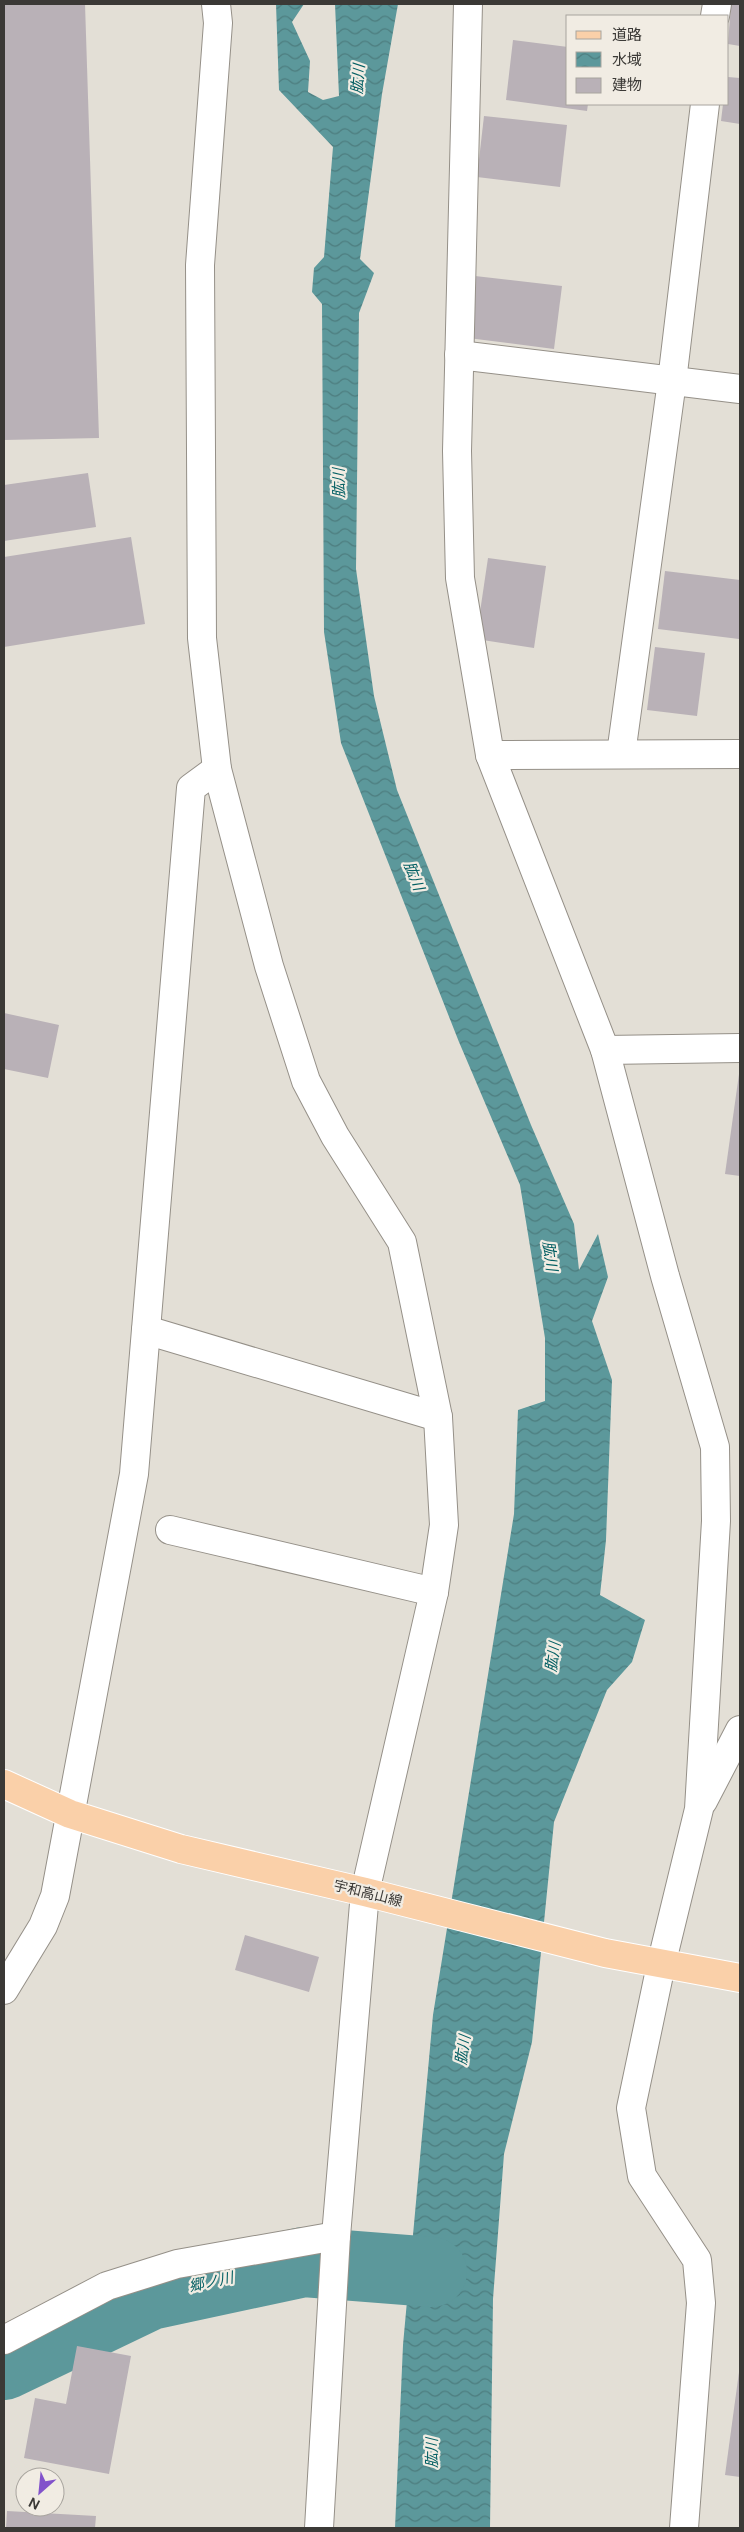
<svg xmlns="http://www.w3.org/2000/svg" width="744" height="2532" viewBox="0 0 744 2532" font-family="'DM Sans','Noto Sans JP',sans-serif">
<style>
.water{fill:url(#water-waves)}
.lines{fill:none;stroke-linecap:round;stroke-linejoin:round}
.river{stroke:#5c989b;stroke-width:70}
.building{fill:#b9b1b7}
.minor-casing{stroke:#959088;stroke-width:30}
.major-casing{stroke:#fff;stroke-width:30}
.minor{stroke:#fff;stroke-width:28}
.major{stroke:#fad0a9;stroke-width:28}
.labels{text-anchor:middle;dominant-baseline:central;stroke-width:4.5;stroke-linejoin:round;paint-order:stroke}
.street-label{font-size:14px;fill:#3b3936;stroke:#f1ece3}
.water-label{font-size:15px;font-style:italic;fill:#035f63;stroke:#f1ece3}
</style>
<defs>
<pattern id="water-waves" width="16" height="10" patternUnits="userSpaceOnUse" patternTransform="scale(1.25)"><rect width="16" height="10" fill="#5c989b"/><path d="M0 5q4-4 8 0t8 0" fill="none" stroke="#4d7d7f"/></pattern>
</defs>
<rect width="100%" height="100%" fill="#e3dfd6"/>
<!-- water -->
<path class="water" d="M276,4H304L292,22L310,61L308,92L323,100L339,96L335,4H398L382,94L360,259L374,273L359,313L356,569L374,696L397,790L531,1125L574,1224L579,1270L598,1234L608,1277L592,1321L612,1380L606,1540L600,1595L645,1620L632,1662L607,1690L554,1822L532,2042L504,2154L493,2299L490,2528H395L403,2345L433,2015L514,1514L518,1410L545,1401V1338L520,1185L459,1042L341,743L324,632L322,304L312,292L314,268L324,257L333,147L279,90Z"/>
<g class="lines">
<!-- river -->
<path class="river" d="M4,2365L150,2295L304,2262L432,2272"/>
</g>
<!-- building -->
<g class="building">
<path d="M4,4H85L99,438L4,440Z"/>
<path d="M731,4H740V46L728,44Z"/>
<path d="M513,40L568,47V104H588L587,111L506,100Z"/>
<path d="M728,77L740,78V124L721,121L723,104H728Z"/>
<path d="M484,116L567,125L560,187L477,177Z"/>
<path d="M475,276L562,286L554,349L468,338Z"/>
<path d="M88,473L96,527L4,541V485Z"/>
<path d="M131,537L145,624L4,647V557Z"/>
<path d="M488,558L546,566L534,648L476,639Z"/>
<path d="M665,571L740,580L739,639L658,629Z"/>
<path d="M655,647L705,653L697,716L647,710Z"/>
<path d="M4,1013L59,1025L48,1078L4,1069Z"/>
<path d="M739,1074H740V1176L725,1174Z"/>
<path d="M245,1935L319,1957L309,1992L235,1970Z"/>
<path d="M77,2346L131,2356L109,2474L24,2458L35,2398L66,2404Z"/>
<path d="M739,2372H740V2477L725,2475Z"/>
<path d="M7,2511L96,2516L95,2528H6Z"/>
</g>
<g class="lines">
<!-- minor casing -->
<g class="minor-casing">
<g id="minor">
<path d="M216,4L218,23L200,265L202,638L217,769L269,966L306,1081L335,1136L402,1242L438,1417L444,1525L434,1592L365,1892L336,2236L319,2528"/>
<path d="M468,4L457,451L460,578L490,755L605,1050L665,1276L715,1447L716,1521L699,1809L661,1965L631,2108L642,2176L697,2260L701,2303L684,2528"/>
<path d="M715,16L717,4"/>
<path d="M459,355L740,389"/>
<path d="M621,754L672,381L705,104"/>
<path d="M490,755L740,754"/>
<path d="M605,1050L740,1048"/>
<path d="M146,1330L438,1417"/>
<path d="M170,1530L434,1592"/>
<path d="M703,1801L740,1730"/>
<path d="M4,1990L43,1926L55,1896L134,1474L191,788L217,769"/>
<path d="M4,2340L107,2286L177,2264L336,2236"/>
</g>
</g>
<!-- major casing -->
<g class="major-casing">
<path id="major" d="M4,1784L70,1814L181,1849L365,1892L605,1953L740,1978"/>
</g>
<!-- minor -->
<use href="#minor" class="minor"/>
<!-- major -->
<use href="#major" class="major"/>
</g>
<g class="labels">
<!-- street labels -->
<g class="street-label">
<text transform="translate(368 1893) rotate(14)">宇和高山線</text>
</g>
<!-- water labels -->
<g class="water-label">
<text transform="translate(358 79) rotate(-85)">肱川</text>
<text transform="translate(339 483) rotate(-91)">肱川</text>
<text transform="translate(414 876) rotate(68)">肱川</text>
<text transform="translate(550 1256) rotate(82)">肱川</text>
<text transform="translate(553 1657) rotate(-82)">肱川</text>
<text transform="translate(463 2050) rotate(-82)">肱川</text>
<text transform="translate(211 2282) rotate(-12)">郷ノ川</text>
<text transform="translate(432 2453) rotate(-90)">肱川</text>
</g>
</g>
<!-- border -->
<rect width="744" height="2532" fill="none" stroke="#3b3936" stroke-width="10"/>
<!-- legend -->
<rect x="566" y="15" width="162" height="90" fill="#f1ece3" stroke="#a8a49e"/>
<rect x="576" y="31" width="25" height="8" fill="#fad0a9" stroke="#a8a49e"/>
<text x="612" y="40" font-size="15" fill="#3b3936">道路</text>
<rect x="576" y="52" width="25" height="15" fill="url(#water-waves)" stroke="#a8a49e"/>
<text x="612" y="65" font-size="15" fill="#3b3936">水域</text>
<rect x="576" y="78" width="25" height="15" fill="#b9b1b7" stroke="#a8a49e"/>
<text x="612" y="90" font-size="15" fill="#3b3936">建物</text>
<!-- north arrow -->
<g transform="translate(40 2492) rotate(207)"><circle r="24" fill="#f1ece3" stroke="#a8a49e"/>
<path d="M0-4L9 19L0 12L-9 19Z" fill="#8252cb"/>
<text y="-8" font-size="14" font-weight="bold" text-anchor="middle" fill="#3b3936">N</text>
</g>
</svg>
